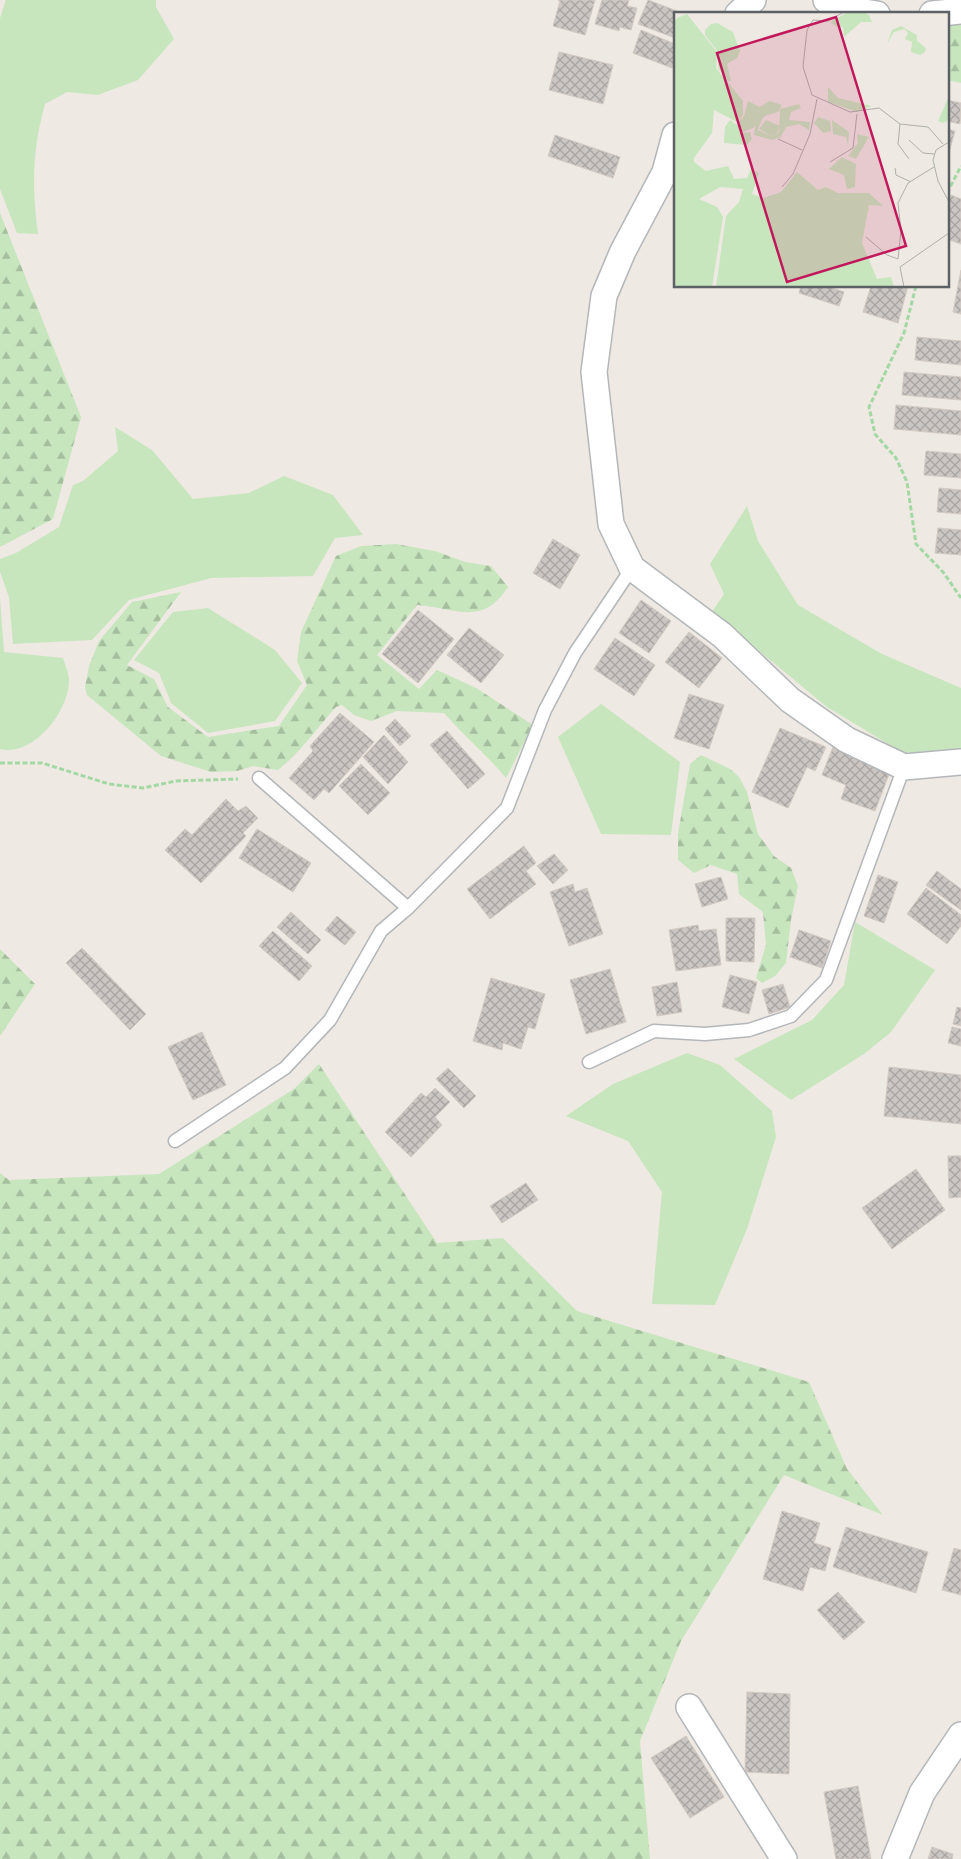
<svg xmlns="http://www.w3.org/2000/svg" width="961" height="1859" viewBox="0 0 961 1859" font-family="'Public Sans',sans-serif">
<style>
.grass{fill:#c7e6be}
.forest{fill:url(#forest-firs)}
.building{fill:url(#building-cross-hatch);stroke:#d3c9c1}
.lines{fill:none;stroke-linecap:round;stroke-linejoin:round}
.service-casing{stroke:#b3b7ba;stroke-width:15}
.minor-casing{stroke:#b3b7ba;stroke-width:28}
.path{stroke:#a1d8a4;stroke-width:3;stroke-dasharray:5 2.5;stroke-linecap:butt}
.service{stroke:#fff;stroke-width:12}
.minor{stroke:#fff;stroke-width:25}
.inset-road{fill:none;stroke:#afafac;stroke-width:1}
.view{fill:#c2185b;fill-opacity:0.15;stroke:#c2185b;stroke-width:2.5}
.inset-edge{fill:none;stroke:#5b6164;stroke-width:2.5}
</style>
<defs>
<pattern id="forest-firs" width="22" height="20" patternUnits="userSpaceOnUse" patternTransform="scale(1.25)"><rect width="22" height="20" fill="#c7e6be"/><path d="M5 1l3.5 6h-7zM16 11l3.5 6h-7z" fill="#a5be9e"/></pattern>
<pattern id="building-cross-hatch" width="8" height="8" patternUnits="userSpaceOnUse" patternTransform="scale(1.25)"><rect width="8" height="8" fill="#cbc6c2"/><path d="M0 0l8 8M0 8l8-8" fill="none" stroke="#a8a4a1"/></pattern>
</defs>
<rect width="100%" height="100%" fill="#eee9e2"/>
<!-- grass -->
<g class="grass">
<path d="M6,0H156V7L174,39L138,80L98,95L67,92L45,104C32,151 32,186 38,234L17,233L0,189V18Z"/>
<path d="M115,427L152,450L193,499L249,493L284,476L333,495L363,535L335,538L313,576L211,578L129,600L92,640L13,644L9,597L0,572V559L16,553L59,527L73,485L83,481L118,451Z"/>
<path d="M747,506L758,541L798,605L882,654L961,688V749L903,753L827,707L712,612L724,594L710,564Z"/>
<path d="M0,598L4,652L63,658C65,665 69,673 69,680C69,712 33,757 0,749Z"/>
<path d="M208,608L275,650L302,683L275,721L208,733L171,703L159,673L134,660L173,612Z"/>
<path d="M601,704L680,762L671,835L601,834L558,737Z"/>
<path d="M855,922L935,970L891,1032L864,1054L791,1100L734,1059L812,1020L844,985Z"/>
<path d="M687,1053L720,1065L772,1111L776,1137L747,1229L715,1305L652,1304L662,1192L628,1141L566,1116L613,1084Z"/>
</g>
<!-- forest -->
<g class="forest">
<path d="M961,21V83L947,80V22Z"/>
<path d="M0,213L81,417L53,519L0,547Z"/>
<path d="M396,544L435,551L465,562L491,566L508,587C482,627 456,608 417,605L377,655L419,689L437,670L476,688L533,725L506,778C487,755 464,736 444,713L397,711L371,721L354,715L342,705L336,707C317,728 300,753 278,770L253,766L237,771L211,772L161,756L87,695L85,687L89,666L99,641L132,602L181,592L127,665L154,679L168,707L208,737L279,726L307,685L297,661L301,632L336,556L361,546Z"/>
<path d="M701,755L730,769L739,777L747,792L758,834L774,856L791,868L798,886L791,920L786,963L775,976L762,983L756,978L766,945L763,912L739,894L737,874L711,865L694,873L678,860V834L690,764Z"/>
<path d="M0,949L35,984L0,1036Z"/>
<path d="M319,1064L437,1243L503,1238L577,1311L809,1382L847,1469L883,1515L784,1475L681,1641L640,1741L650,1859H0V1173L9,1180L159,1174L294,1089Z"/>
</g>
<!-- building -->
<g class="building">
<path d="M558,0H595L585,35L553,26L560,1Z"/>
<path d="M602,0H629L627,6L637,8L631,30L620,27L619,31L595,24Z"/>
<path d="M648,0L685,14H675V38L638,24Z"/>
<path d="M641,30L675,44V60L672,68L633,53Z"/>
<path d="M559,52L613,65L603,104L549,90Z"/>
<path d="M947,100L961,103L960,124L947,121Z"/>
<path d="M947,129L955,131L947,160Z"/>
<path d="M555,135L620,157L613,178L548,156Z"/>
<path d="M951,195L961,199V244L947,239V205Z"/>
<path d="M961,270V314L953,312Z"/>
<path d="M801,286H827L844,292L839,306L799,293Z"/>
<path d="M871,286H908L898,323L863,312Z"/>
<path d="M917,337L961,341V365L915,360Z"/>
<path d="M904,372L961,377V400L902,395Z"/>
<path d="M896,405L961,411V435L894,429Z"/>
<path d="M926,451L961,454V478L924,475Z"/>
<path d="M939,488L961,490V514L937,512Z"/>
<path d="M938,528L961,530V555L935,553Z"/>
<path d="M553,539L580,555L560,589L533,573Z"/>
<path d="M641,600L671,621L649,653L619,633Z"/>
<path d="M418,610L454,639L418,683L382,654Z"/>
<path d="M469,628L504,655L481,683L447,655Z"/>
<path d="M689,632L722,658L699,688L665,662Z"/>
<path d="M615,638L655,665L634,696L594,669Z"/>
<path d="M689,694L724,705L709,749L674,738Z"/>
<path d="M340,713L374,742L329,793L324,789L314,800L289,778L313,751L310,746Z"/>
<path d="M395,719L411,736L400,746L385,729Z"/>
<path d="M780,728L826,747L815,771L807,767L788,808L752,792Z"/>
<path d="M447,731L485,774L468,789L430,745Z"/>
<path d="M384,735L408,762L388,784L363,757Z"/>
<path d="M833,747L891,769L875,811L841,799L846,785L822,775Z"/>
<path d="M361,764L390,793L368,815L339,786Z"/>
<path d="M226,799L238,811L246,806L258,818L243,833L246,836L201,883L165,850L185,829L192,835Z"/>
<path d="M257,829L311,863L293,892L239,858Z"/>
<path d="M524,846L536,863L526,871L536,884L490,919L467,889Z"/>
<path d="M554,854L568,870L553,884L537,866Z"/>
<path d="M937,871L961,889V910L926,885Z"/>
<path d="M878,875L898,882L884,923L864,916Z"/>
<path d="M721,877L728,899L702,907L695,884Z"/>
<path d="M573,884L575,892L587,888L603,934L569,946L550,892Z"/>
<path d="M926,888L961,915V926L947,944L907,914Z"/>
<path d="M291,912L321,940L308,954L277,927Z"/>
<path d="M337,916L356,932L345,945L325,930Z"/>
<path d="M726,918H755L754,962L726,961Z"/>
<path d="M698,925L699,931L716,929L721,965L676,971L669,930Z"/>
<path d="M799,930L831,941L822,968L790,957Z"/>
<path d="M273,931L312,966L299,981L259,946Z"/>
<path d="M82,948L146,1014L130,1030L66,963Z"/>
<path d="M610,969L626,1022L586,1034L570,980Z"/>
<path d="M730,975L757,982L749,1014L722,1007Z"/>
<path d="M491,978L545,994L535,1029L528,1027L521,1049L503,1043L502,1050L473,1041Z"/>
<path d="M677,982L682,1012L657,1016L652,987Z"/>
<path d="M783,984L790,1007L769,1014L762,990Z"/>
<path d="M957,1007L961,1008V1026L953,1024Z"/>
<path d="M952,1027L961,1029V1046L948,1043Z"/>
<path d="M202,1032L226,1085L193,1100L168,1047Z"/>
<path d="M889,1067L961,1075V1124L884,1116Z"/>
<path d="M448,1068L476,1096L464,1108L436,1079Z"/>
<path d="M435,1088L450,1102L435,1117L442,1125L411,1157L385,1132L421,1093L426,1097Z"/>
<path d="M948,1156H961V1197L949,1198Z"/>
<path d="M916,1169L945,1210L892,1249L862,1208Z"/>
<path d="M526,1183L538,1200L502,1223L490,1206Z"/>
<path d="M782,1511L820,1523L814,1543L831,1548L825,1571L810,1567L803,1591L763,1579Z"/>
<path d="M846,1527L928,1552L916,1593L833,1567Z"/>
<path d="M954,1548L961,1550V1595L942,1590Z"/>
<path d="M838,1592L865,1622L844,1640L817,1610Z"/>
<path d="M747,1692L790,1694L789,1774L745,1772Z"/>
<path d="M686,1736L724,1797L690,1818L651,1758Z"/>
<path d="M858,1786L871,1859H836L824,1792Z"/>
<path d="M932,1847L953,1854L952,1859H928Z"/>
</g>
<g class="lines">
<!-- service casing -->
<g class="service-casing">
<g id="service">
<path d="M259,778L408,908"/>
<path d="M589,1062L654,1031L705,1034L749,1030L791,1016L826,980L904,767"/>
<path d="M175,1141L285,1068L330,1020L381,931L408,908L507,808L545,710L575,653L632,568"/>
</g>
</g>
<!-- minor casing -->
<g class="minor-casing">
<g id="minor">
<path d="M826,0L837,8L877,14"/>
<path d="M738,14L753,0"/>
<path d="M932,14L961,11"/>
<path d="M675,135L665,172L623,251L604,296L594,372L611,524L632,568L722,635L790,700L847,740L904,767L961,762"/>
<path d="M689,1707L784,1859"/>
<path d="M895,1859L922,1793L961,1735"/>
</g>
</g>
<!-- path -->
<g class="path">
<path d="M947,193L961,166"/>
<path d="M916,286L904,333L869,407L875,434L896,458L907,482L916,544L943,572L961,598"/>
<path d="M0,763H42L109,784L143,788L176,781L238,779"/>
</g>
<!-- service -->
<use href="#service" class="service"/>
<!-- minor -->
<use href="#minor" class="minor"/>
</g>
<!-- overview -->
<g transform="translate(674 12)">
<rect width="275" height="275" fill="#eee9e2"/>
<path d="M43,11L59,20L66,39L63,46L53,52L57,69H54L44,56V40L31,23V18L37,12ZM154,75L164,86L198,94L183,100L154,90ZM74,89L86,95L96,89L108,93L104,100L91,104L79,116L69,120L64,110L70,104ZM144,105L156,109L157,119L149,121L140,111ZM56,108L66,115L68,121L76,120L78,127L73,133L50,131L51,115ZM92,108L106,114L104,120L97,124L85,117ZM183,122L195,125L182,147L174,144L184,131ZM168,145L182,152L181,175L173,177L170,163L155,157Z" fill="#c7e6be"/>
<path d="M174,0H189L195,3L198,10H187L170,25L169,15H163L156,10ZM13,2L43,40L42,56L69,89V103L63,110L40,98L38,121L20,146V150L32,159L54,154L60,167L73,166L77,157L85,161L78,182L89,186L107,180L123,160L144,178L152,175L164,181H195L209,194L195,193L188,231L203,267L217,265L220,275H42L52,204L65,190L69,177L46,175L25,187L43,195L49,205L38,275H0V12L3,6ZM227,14L243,23V29L252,36L251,40L246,43L237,40L238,30L231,27L234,21L231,17L220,20L213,32L218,18ZM275,84V108L269,111L264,109ZM125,92L127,96L117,100L115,108L136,110L135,118L125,112L112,115L107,125L98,128L80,123L82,110L88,107L84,118L97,124L105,120L106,97ZM158,108L175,120L174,133L172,125L159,122Z" fill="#c7e6be"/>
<path class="inset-road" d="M170,0L154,9L139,8L133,18L129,55L138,83L176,100L205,96L226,112L254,115L269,132M226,112L224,132L235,147M104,127L128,138M235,128L249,141L260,142M275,130L262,138L259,148L264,169L275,190M156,150L179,136L183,102M221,156L222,163L237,170M108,175L119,162L136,122L143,87M192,225L213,243L224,247L227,218L224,191L234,171L260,155M230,275L226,255L275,221"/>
<path class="view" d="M162,5L232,234L113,270L43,41Z"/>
<rect width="275" height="275" class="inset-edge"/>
</g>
</svg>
